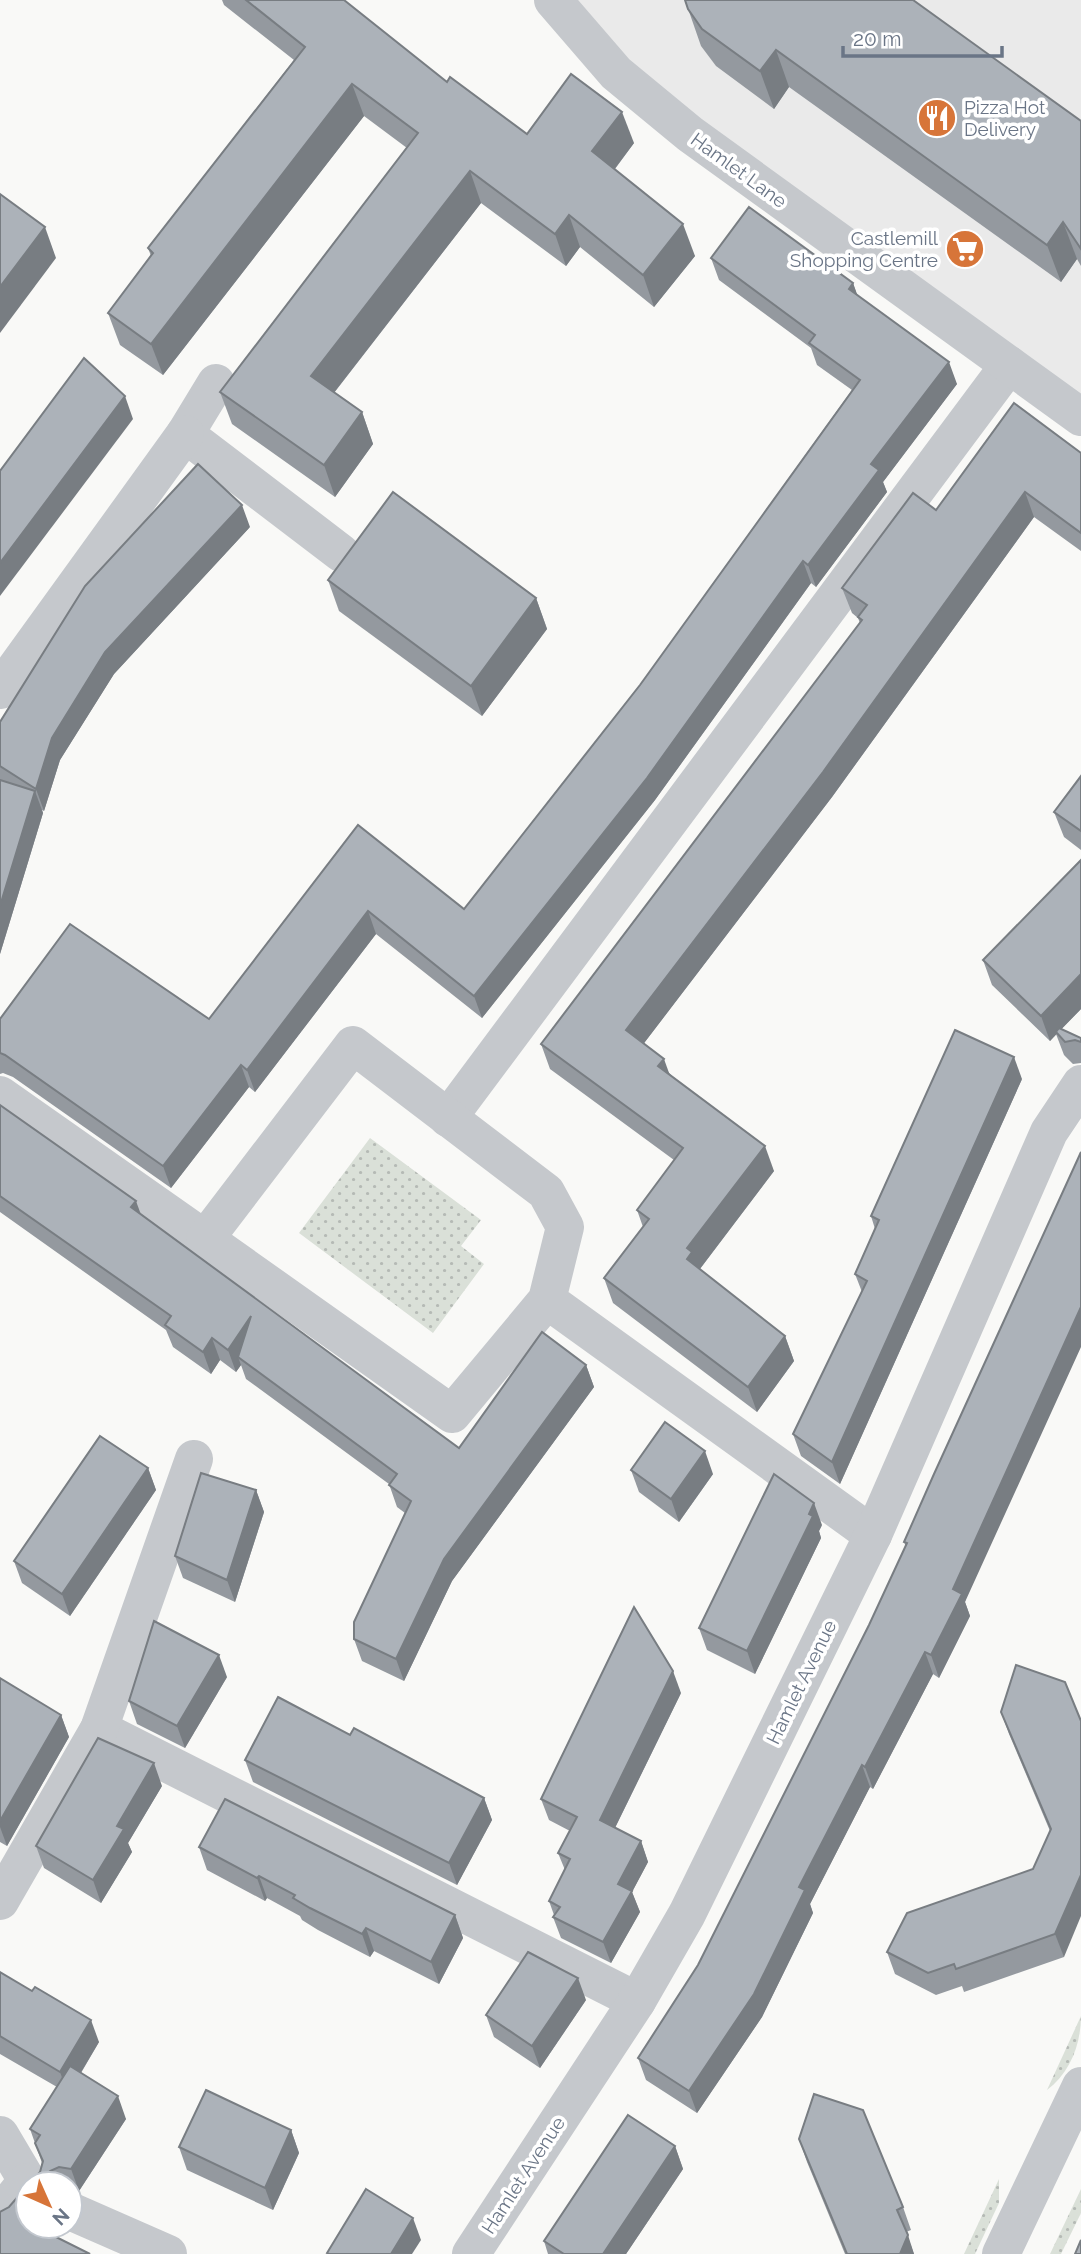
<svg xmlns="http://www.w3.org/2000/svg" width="1081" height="2254" viewBox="0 0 1081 2254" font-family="Raleway,sans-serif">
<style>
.built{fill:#eaeaea}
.grass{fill:url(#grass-dots)}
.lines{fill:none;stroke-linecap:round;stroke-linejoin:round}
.minor{stroke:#c5c8cc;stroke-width:38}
.tertiary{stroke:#c5c8cc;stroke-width:38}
.wall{fill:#94999f}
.shaded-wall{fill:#787d82}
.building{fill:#acb2b9;stroke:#787d82;stroke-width:2}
.labels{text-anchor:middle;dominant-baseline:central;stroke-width:7;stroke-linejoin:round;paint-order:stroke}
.poi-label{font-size:19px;fill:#6a7586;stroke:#fff;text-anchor:start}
.street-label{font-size:19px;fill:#6a7586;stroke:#fff}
</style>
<defs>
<pattern id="grass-dots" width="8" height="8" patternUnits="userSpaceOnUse" patternTransform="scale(1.75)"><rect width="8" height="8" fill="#dae0d8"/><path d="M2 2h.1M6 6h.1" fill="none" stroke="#b5bab5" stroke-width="1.8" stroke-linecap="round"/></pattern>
</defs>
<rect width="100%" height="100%" fill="#f9f9f7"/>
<!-- built -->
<path class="built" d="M553,0H1081V417L690,134Z"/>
<!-- grass -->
<g class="grass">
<path d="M370,1138L481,1220L461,1246L484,1264L433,1333L299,1233Z"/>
<path d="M1081,2016C1081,2044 1070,2073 1047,2090Z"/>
<path d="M999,2179V2203L975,2254H964Z"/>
<path d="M1081,2189V2213L1061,2254H1050Z"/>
</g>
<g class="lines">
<!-- minor -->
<g class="minor">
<path d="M216,383L185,434L341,553"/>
<path d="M0,690L185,434"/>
<path d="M0,1095L205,1239"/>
<path d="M448,1118L1009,365"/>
<path d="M547,1300L452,1414L205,1239L353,1045L546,1192L565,1227L547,1300L873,1535"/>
<path d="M99,1729L637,2001"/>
<path d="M0,1901L99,1729L194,1459"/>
<path d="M0,2135L29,2184"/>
<path d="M70,2211L168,2254"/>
<path d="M0,2215L26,2182"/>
<path d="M471,2254L637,2001L687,1914L873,1535L1049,1132L1081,1084"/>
</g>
<!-- tertiary -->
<g class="tertiary">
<path d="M553,0L616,73L690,134L1081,417"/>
<path d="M1001,2254L1081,2086"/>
</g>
</g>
<!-- wall -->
<g class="wall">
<path d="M222,0H344L447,82L527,134L634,143L615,169L695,256L654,307L580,247L566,266L481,203L334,393L362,412L373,444L335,497L232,424L220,392L407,148L364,116L163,375L120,345L108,313L151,256L148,248L294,60L224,5Z"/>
<path d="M685,0L1081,121V266L1077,259L1061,282L789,87L774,109L716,66L701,46Z"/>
<path d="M711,258L853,283L857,295L957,384L883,482L887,492L816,587L811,583L655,800L482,1018L376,934L255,1092L249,1087L171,1188L13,1077L3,1073L0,1074V1019H209L358,825L464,909L640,685L852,390L817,365L811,348L719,280Z"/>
<path d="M1081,453V551L1034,517L832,797L644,1043L670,1074L774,1171L700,1269L785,1336L794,1361L757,1412L613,1303L604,1278L643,1227L637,1210L674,1160L550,1069L541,1044L860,623L858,618L852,613L842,588L936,510Z"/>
<path d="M250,527L114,674L60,760L44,811L42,810L43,813L0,954V722Z"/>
<path d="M328,580L536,598L547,629L482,716L339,611Z"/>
<path d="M1081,776V850L1064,837L1054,812Z"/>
<path d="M983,960L1081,1009L1061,1029L1081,1038V1063L1073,1064L1064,1055L1056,1034L1050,1041L992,985Z"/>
<path d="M1022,1079L840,1484L801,1456L793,1434L862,1292L855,1274L875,1229L871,1216Z"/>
<path d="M0,1105L141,1214L459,1448L586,1365L594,1387L452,1581L404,1681L362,1661L354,1639L405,1513L397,1507L389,1484L246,1379L241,1365L236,1372L220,1360L211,1374L173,1347L166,1330L0,1212Z"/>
<path d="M1081,1152L965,1602L970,1616L939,1678L933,1674L873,1789L870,1787L810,1904L813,1913L762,2017L697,2113L646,2080L638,2058L698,1965L869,1625L906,1547L904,1542Z"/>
<path d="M148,1468L156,1490L70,1616L22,1583L14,1561Z"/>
<path d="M631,1470L713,1474L679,1522L639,1492Z"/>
<path d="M256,1490L264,1512L235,1602L183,1578L175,1556Z"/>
<path d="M822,1525L819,1531L821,1538L755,1674L707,1650L699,1628Z"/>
<path d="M227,1677L185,1748L137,1724L129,1701Z"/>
<path d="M0,1678L61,1715L69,1737L7,1846L0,1842Z"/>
<path d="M1065,1682L1064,1957L964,1992L962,1986L936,1995L895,1974L887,1952L1033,1869L1050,1831L1009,1734L1001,1712Z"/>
<path d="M681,1693L615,1828L641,1841L648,1862L632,1892L640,1912L611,1963L561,1938L553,1917L554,1915L549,1901L565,1870L558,1853L570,1831L549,1820L541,1799Z"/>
<path d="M350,1735L484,1798L492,1820L457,1885L253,1782L245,1760Z"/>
<path d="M162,1786L128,1843L132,1852L101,1903L44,1868L36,1846Z"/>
<path d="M199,1847L455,1915L463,1938L439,1984L374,1951L370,1957L318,1930L302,1920L300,1916L267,1898L265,1901L207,1870Z"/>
<path d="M0,1972L99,2042L81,2073L126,2119L79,2191L70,2190V2184H29L40,2172L42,2163L30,2129L57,2087L0,2054Z"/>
<path d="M586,2000L540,2068L494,2037L486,2015Z"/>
<path d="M291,2130L299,2153L273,2210L187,2170L179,2147Z"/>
<path d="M799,2139L903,2207L911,2230L906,2232L914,2254H845L807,2162Z"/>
<path d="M675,2146L683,2169L626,2254H548L544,2241Z"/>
</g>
<!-- shaded-wall -->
<g class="shaded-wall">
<path d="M776,50L789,87L774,109L760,71Z"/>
<path d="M352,84L364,116L163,375L151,344Z"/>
<path d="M622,112L634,143L604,183L592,151Z"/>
<path d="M470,171L481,203L322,408L311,376Z"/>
<path d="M569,215L580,247L566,266L555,234Z"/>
<path d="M1063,222L1077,259L1061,282L1047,245Z"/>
<path d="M683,224L695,256L654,307L643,275Z"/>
<path d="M45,227L56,258L0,333V287Z"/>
<path d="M853,283L861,305L849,289Z"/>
<path d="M949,362L957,384L883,482L887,492L816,587L808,565L871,464Z"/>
<path d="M125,396L133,419L0,596V563Z"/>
<path d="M362,412L373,444L335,497L324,465Z"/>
<path d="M1025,492L1034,517L832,797L635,1055L626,1030Z"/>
<path d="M242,505L250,527L114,674L60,760L44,811L36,789L52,738L105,652Z"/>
<path d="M803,561L811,583L655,800L482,1018L474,996Z"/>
<path d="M536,598L547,629L482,716L471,686Z"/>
<path d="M35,791L43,813L0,954V906Z"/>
<path d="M368,911L376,934L255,1092L247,1070Z"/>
<path d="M1081,974V1009L1050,1041L1041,1016Z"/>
<path d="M1014,1057L1022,1079L840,1484L832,1462Z"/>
<path d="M664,1059L673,1084L658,1066Z"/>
<path d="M241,1065L249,1087L171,1188L163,1166Z"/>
<path d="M765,1146L774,1171L699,1270L687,1259V1248Z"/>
<path d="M136,1201L144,1223L131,1207Z"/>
<path d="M1081,1307V1347L965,1602L970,1616L939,1678L931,1655L953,1589Z"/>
<path d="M251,1316L238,1357L241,1365L236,1372L228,1350Z"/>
<path d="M785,1336L794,1361L757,1412L748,1387Z"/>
<path d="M212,1338L220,1360L211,1374L203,1352Z"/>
<path d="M586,1365L594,1387L452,1581L404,1681L396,1659L444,1559Z"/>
<path d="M705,1451L713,1474L679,1522L671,1499Z"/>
<path d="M148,1468L156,1490L70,1616L62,1594Z"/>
<path d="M256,1490L264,1512L235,1602L227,1580Z"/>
<path d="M814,1503L822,1525L819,1531L821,1538L755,1674L747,1651Z"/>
<path d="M925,1652L933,1674L873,1789L865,1767Z"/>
<path d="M219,1655L227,1677L185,1748L177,1726Z"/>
<path d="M673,1671L681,1693L608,1842L600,1820Z"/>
<path d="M61,1715L69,1737L7,1846L0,1827V1821Z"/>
<path d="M154,1763L162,1786L128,1843L132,1852L101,1903L93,1880L117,1826Z"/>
<path d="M862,1765L870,1787L810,1904L813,1913L762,2017L697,2113L689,2091L799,1887Z"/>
<path d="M484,1798L492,1820L457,1885L449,1863Z"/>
<path d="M641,1841L648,1862L632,1892L640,1912L611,1963L603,1942L618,1884Z"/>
<path d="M1081,1875V1916L1064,1957L1055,1934Z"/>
<path d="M259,1876L267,1898L265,1901L257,1878Z"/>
<path d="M455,1915L463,1938L439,1984L431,1962Z"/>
<path d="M366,1928L374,1951L370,1957L362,1934Z"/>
<path d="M578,1978L586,2000L540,2068L532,2046Z"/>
<path d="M91,2020L99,2042L68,2094L60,2072Z"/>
<path d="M118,2096L126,2119L79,2191L71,2169Z"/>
<path d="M291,2130L299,2153L273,2210L265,2188Z"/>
<path d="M675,2146L683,2169L626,2254H603Z"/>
<path d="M50,2171L54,2184H42V2179Z"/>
<path d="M413,2218L421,2240L412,2254H391Z"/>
<path d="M44,2226H56L55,2229L61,2246L56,2254Z"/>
<path d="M908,2235L914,2254H900Z"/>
</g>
<!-- building -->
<g class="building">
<path d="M246,0H344L447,82L450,77L527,134L571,74L622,112L592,151L683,224L643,275L569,215L555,234L470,171L311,376L362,412L324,465L220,392L418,133L352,84L151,344L108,313L153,253L148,248L305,47Z"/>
<path d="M685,0H913L1081,121V249L1063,222L1047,245L776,50L760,71L702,29L688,9Z"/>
<path d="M0,194L45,227L0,287Z"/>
<path d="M749,207L853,283L849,289L949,362L871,464L879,470L808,565L803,561L647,778L474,996L368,911L247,1070L241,1065L163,1166L5,1055L0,1053V1019L70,924L209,1019L358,825L464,909L640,685L860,380L809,343L815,335L711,258Z"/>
<path d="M84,358L125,396L0,563V471Z"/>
<path d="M1014,403L1081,453V533L1025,492L823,772L626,1030L664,1059L658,1066L765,1146L687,1248L692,1252L687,1259L785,1336L748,1387L604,1278L649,1219L637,1210L683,1148L541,1044L862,620L858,617L867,605L842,588L913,493L936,510Z"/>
<path d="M198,464L242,505L105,652L52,738L36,789L0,766V722L85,586Z"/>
<path d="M393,492L536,598L471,686L328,580Z"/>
<path d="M1081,776V831L1054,812Z"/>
<path d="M0,780L35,791L0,906Z"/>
<path d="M1081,860V974L1041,1016L983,960Z"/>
<path d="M1059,1028L1081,1038V1042L1075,1040L1065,1042L1056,1032Z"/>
<path d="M955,1030L1014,1057L832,1462L793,1434L867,1281L855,1274L879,1220L871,1216Z"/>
<path d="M0,1105L136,1201L131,1207L459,1448L542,1332L586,1365L444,1559L396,1659L354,1639V1622L411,1501L389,1485L397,1474L238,1357L251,1316L228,1350L212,1338L203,1352L165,1325L171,1316L0,1196Z"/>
<path d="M1081,1152V1307L953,1589L962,1594L931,1655L925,1652L865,1767L862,1765L799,1887L805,1890L754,1994L689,2091L638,2058L698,1965L869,1625L907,1543L904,1542L934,1474Z"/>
<path d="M665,1422L705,1451L671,1499L631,1470Z"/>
<path d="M100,1436L148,1468L62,1594L14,1561Z"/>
<path d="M201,1473L256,1490L227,1580L175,1556Z"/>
<path d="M774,1474L814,1503L809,1514L813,1516L747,1651L699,1628Z"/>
<path d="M634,1607L673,1671L600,1820L641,1841L618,1884L632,1891L603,1942L553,1917L560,1907L549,1901L570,1859L558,1853L577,1817L541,1799Z"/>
<path d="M154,1621L219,1655L177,1726L129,1701Z"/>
<path d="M1016,1665L1065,1682L1081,1721V1875L1055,1934L956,1969L954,1964L928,1973L887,1952L907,1913L1033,1869L1051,1829L1001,1712Z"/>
<path d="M0,1678L61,1715L0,1821Z"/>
<path d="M278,1697L350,1735L354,1728L484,1798L449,1863L245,1760Z"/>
<path d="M98,1738L154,1763L117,1826L124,1829L93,1880L36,1846Z"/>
<path d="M225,1799L455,1915L431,1962L366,1928L362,1934L310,1908L293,1898L295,1895L259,1876L257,1878L199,1847Z"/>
<path d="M528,1952L578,1978L532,2046L486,2015Z"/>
<path d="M0,1972L32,1991L35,1987L91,2020L60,2072L0,2036Z"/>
<path d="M70,2066L118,2096L71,2169L59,2167L50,2171L42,2179V2184H29L40,2172L43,2161L35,2143L40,2135L30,2129Z"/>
<path d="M206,2090L291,2130L265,2188L179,2147Z"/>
<path d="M814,2094L863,2110L903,2207L897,2210L908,2235L900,2254H847L799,2139Z"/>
<path d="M628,2115L675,2146L603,2254H564L544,2241Z"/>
<path d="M28,2185V2226H52L48,2233L90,2254H0V2212L9,2207Z"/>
<path d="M366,2189L413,2218L391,2254H329L327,2253Z"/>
<path d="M1081,2240V2254H1075Z"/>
</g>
<!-- icons -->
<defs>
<g id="restaurant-disc" transform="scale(2.0125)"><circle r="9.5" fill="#d77539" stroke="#fff"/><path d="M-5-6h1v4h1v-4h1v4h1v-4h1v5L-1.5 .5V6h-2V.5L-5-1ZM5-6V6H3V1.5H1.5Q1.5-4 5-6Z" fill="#fff"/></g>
<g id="supermarket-disc" transform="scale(2.0125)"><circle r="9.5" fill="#d77539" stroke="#fff"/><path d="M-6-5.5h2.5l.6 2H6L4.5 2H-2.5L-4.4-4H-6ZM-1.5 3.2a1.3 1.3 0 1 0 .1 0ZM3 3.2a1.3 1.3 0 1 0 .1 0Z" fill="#fff"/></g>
</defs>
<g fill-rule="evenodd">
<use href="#restaurant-disc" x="937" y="118"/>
<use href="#supermarket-disc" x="965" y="249"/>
</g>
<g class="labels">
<!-- poi labels -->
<g class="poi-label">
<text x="964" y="107">Pizza Hot<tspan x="964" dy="22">Delivery</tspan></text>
<text x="938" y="238" text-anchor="end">Castlemill<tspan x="938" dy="22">Shopping Centre</tspan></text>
</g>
<!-- street labels -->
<g class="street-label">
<text transform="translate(739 170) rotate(36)">Hamlet Lane</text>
<text transform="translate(801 1682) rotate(-64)">Hamlet Avenue</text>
<text transform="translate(523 2175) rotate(-57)">Hamlet Avenue</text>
</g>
</g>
<!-- north arrow -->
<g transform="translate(49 2205) rotate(135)"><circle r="33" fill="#ffffff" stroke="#c3c8cf" stroke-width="2"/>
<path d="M0-5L12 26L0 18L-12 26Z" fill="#d77539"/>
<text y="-10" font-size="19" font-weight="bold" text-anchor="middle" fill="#6a7586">N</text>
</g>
<!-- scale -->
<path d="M843 46v10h159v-10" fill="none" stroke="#6a7586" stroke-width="3.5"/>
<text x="853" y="46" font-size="21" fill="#6a7586" stroke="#ffffff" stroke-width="5" paint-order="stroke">20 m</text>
</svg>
